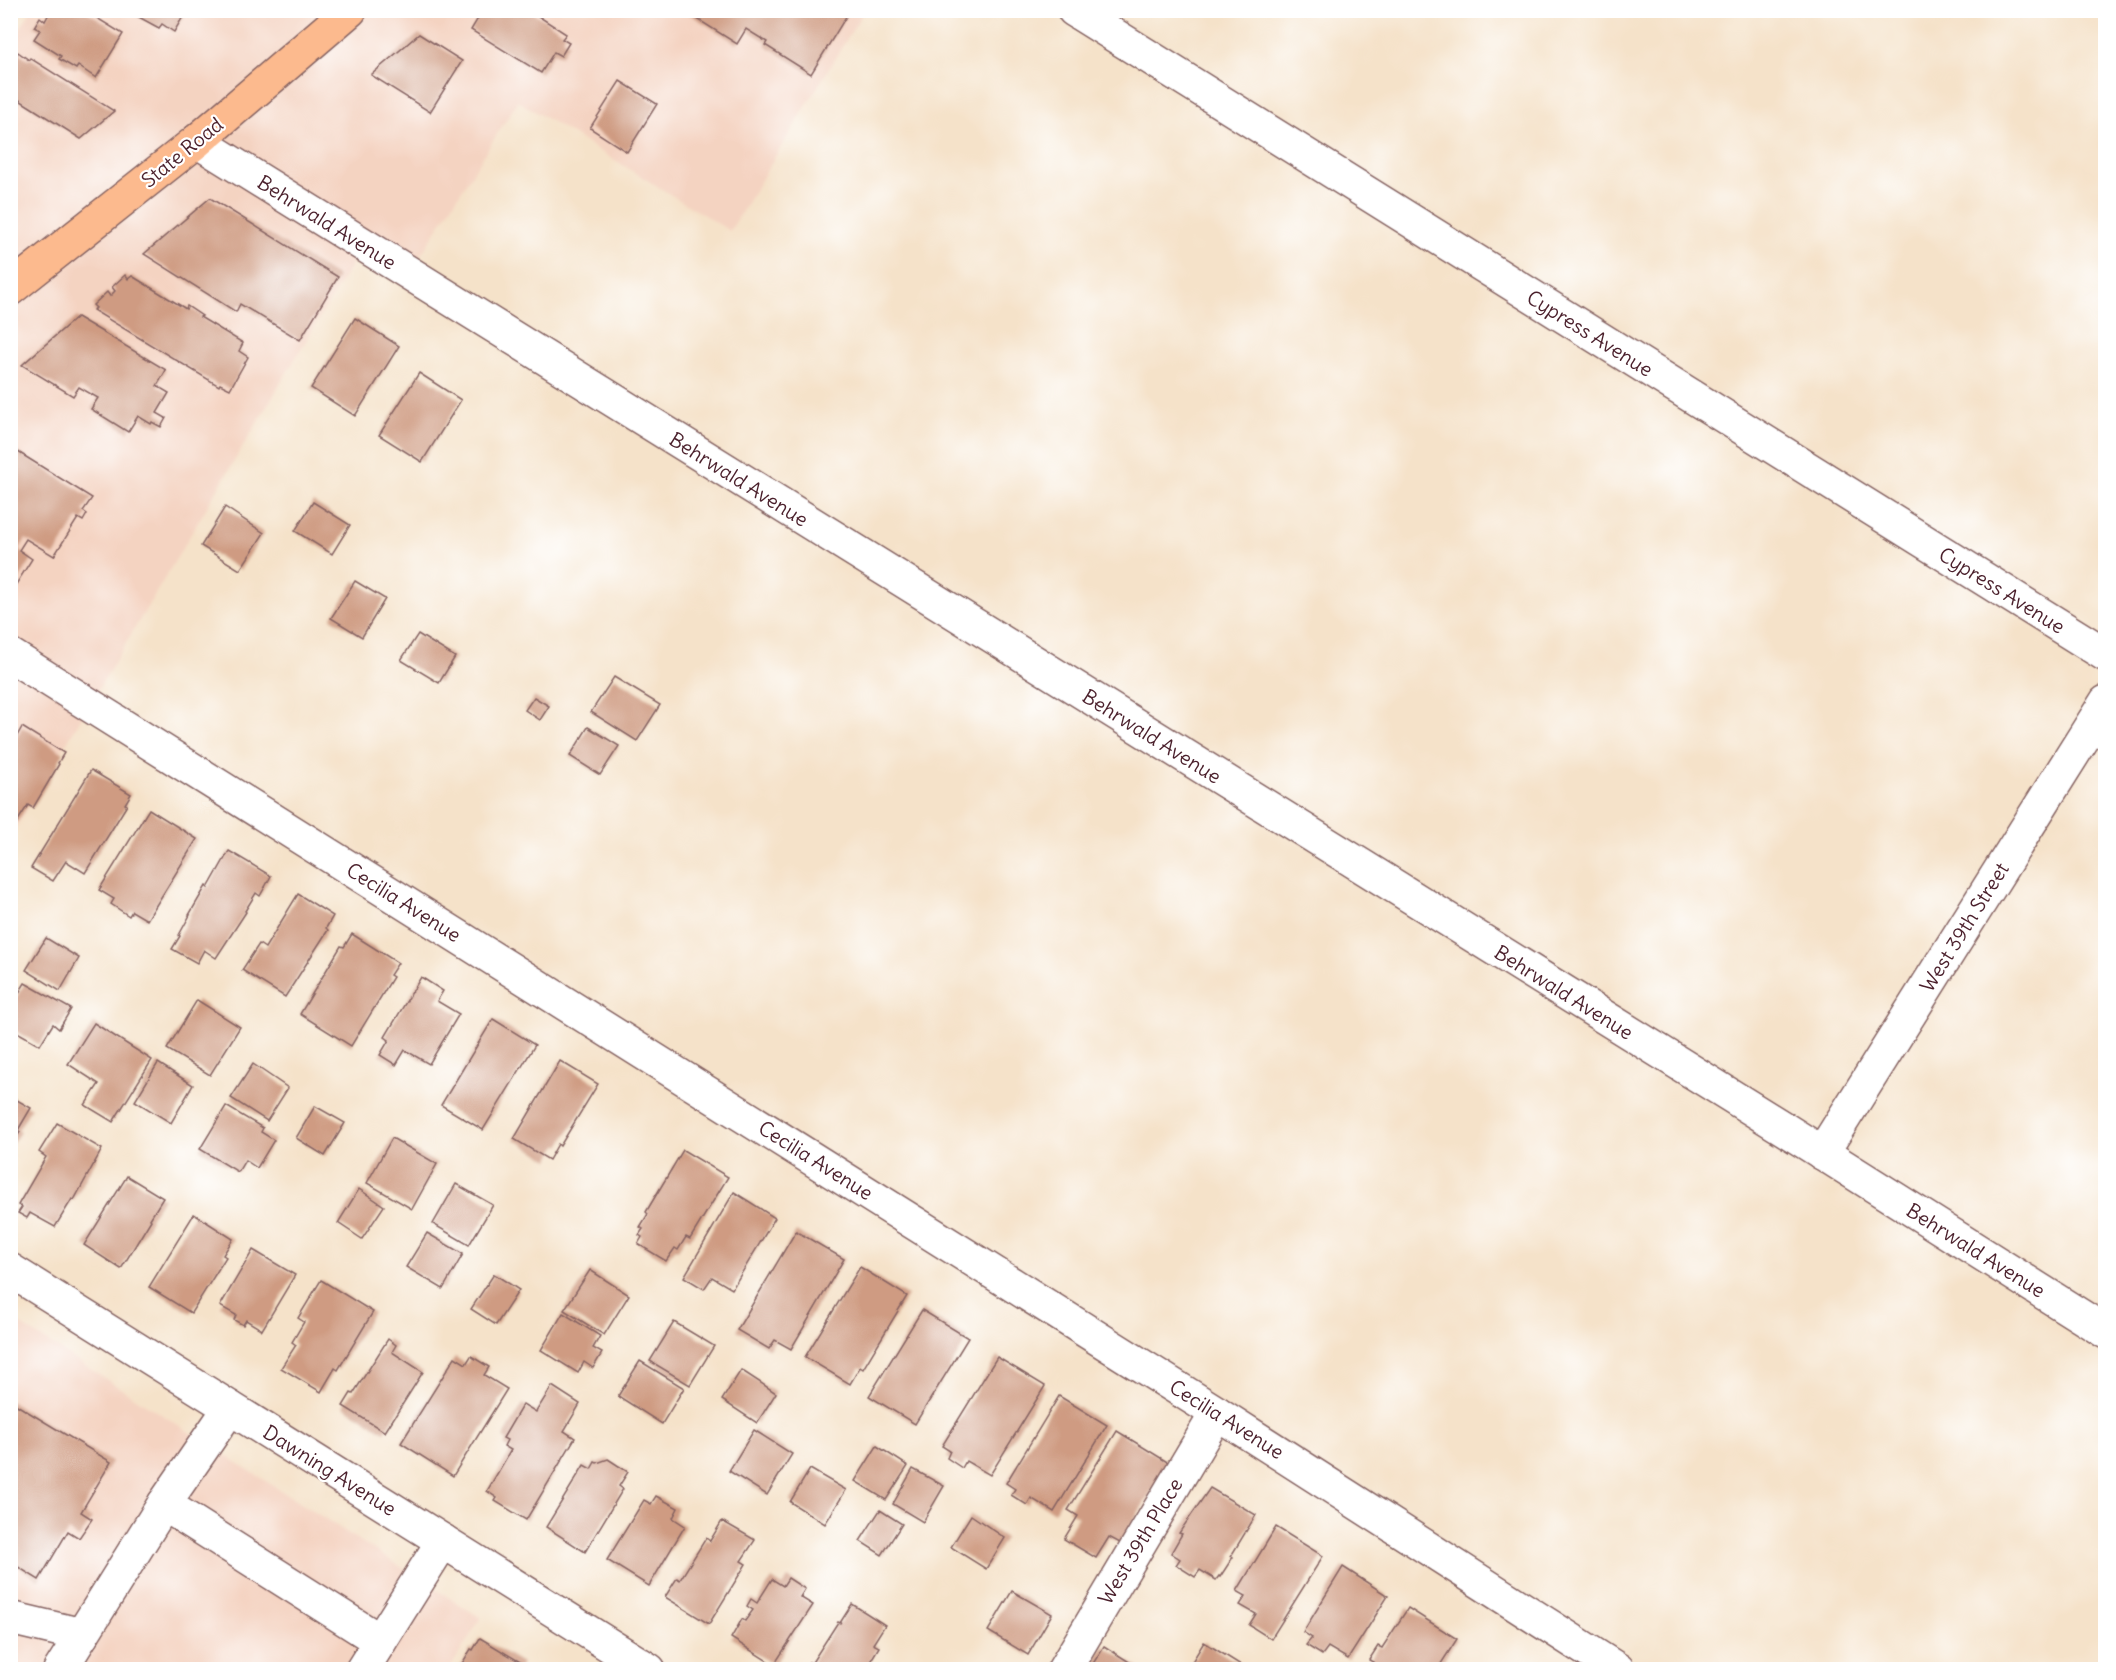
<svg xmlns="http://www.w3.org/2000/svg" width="2116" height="1680" viewBox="0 0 2116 1680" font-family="Delius,sans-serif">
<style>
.built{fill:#f4d3c1}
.building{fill:#cf9b82}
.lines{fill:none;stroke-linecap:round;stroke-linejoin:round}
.minor-casing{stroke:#866362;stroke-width:36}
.major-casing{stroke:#866362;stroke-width:36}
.minor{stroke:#fff;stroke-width:33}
.major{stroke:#fcba8e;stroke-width:33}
.labels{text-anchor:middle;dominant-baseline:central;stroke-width:4.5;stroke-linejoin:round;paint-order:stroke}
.street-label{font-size:20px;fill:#4a1f2b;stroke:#fff}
</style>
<rect width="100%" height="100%" fill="#fff"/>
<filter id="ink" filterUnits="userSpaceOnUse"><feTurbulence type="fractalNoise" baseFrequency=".0167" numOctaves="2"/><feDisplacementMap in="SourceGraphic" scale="12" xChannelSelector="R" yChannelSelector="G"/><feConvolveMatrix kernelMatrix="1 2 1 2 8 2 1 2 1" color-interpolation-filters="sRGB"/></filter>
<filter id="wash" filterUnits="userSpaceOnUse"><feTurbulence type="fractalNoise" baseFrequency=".008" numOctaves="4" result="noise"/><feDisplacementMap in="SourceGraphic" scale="24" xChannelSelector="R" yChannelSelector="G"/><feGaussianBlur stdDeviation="1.35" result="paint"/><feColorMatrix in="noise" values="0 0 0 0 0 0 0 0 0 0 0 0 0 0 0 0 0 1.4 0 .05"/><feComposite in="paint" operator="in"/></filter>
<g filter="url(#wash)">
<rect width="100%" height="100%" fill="#f5e2c9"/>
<!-- built -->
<g class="built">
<path d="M31,11H864L730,231L518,101L409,274L363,245L11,836L10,44Z"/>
<path d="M10,1318L481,1618L450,1669H11Z"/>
</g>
<g id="blocks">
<!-- building -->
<g class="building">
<path d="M51,10H84L123,34L96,78L78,66L76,69L59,59L61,56L34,39L40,30L34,27L40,17L45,21Z"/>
<path d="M126,10H187L174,32L162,24L159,28Z"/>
<path d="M483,10H529L566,34L562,39L569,43L561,56L554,52L541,73L471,30Z"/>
<path d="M683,10H850L811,74L765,45L767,42L746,29L737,44Z"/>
<path d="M419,34L462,61L430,112L371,75Z"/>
<path d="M18,52L29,60L30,58L114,111L81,139L10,94V64Z"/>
<path d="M620,81L657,104L627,152L590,128Z"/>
<path d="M210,198L338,277L300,340L240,304L236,312L144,254Z"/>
<path d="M125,275L128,279L132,276L186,309L187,306L202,316L200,317L243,343L239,351L248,357L230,389L220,384L219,386L93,310L96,308L93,305L107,292L110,296L115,291L112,287Z"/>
<path d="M77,317L166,370L157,386L169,393L157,413L166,418L161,427L152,422L151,424L138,416L128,432L91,409L98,398L79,387L73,396L22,365Z"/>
<path d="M355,318L399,346L355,416L311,388Z"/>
<path d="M419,373L461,400L422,462L379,435Z"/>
<path d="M10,447L92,498L83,511L87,514L83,521L78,518L54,556L26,539L19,550L32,559L10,594Z"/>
<path d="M313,502L350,525L332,554L295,531Z"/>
<path d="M225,507L264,533L240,570L201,546Z"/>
<path d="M355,581L385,599L362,637L331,618Z"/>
<path d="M418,634L455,657L439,683L401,660Z"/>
<path d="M614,677L660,705L637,741L591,712Z"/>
<path d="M534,697L549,706L540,720L525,710Z"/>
<path d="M22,727L64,753L58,763L59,764L33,808L28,805L17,822L10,818V744L12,745Z"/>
<path d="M588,727L619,746L600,775L570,756Z"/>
<path d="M91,770L131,794L125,804L127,805L85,873L66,861L53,881L31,868Z"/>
<path d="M149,809L197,839L147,920L132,911L129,916L111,904L114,899L99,890Z"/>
<path d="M229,851L271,876L260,896L256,893L245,911L246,912L216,958L204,950L197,963L172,949L180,936L179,935L190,915H189L206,886L208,888Z"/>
<path d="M298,894L333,916L326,928L328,930L285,997L242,970L259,944L265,948Z"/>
<path d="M352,934L398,963L390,975L393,977L351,1046L300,1014L341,946L344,947Z"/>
<path d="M46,938L79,958L60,991L26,970Z"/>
<path d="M421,977L443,991L437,1001L459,1014L429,1064L405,1050L396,1065L380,1055L389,1040L385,1037Z"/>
<path d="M25,983L71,1009L59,1029L53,1024L40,1045L10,1028V1007Z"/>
<path d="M197,1000L240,1027L210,1075L167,1049Z"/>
<path d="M493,1019L535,1045L483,1130L441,1105Z"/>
<path d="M94,1023L152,1060L113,1122L85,1105L99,1084L68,1064Z"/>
<path d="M560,1061L598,1084L560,1146L558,1144L549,1160L514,1139Z"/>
<path d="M158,1063L193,1085L171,1123L135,1101Z"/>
<path d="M253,1064L288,1088L267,1121L231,1098Z"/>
<path d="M10,1096L31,1108L18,1130L20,1132L10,1147Z"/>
<path d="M226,1106L263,1128L261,1132L274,1140L257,1168L245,1160L238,1172L200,1149Z"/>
<path d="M315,1106L345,1123L325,1156L296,1138Z"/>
<path d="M57,1123L102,1149L74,1200L72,1199L55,1227L30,1213L27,1218L18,1213L22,1207L18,1205L46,1157L39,1152Z"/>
<path d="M392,1138L437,1164L412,1209L367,1183Z"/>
<path d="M683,1150L728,1177L690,1239L686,1237L678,1250L675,1248L666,1261L638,1244L642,1237L639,1235L643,1229L640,1227L648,1214L646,1212Z"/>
<path d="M127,1176L163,1198L150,1219L151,1220L121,1269L84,1245Z"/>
<path d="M456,1184L493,1205L469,1245L433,1224Z"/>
<path d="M359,1189L384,1206L362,1239L338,1223Z"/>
<path d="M734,1192L775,1218L732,1289L712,1277L704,1289L684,1277Z"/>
<path d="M194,1214L233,1239L223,1255L226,1257L191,1313L149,1287Z"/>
<path d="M796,1231L844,1259L791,1349L775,1340L769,1349L737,1330Z"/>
<path d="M427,1233L463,1254L443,1289L406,1267Z"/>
<path d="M253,1250L295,1275L262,1330L246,1320L243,1325L234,1320L236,1315L220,1306Z"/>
<path d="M860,1267L907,1296L863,1369L860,1367L850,1384L805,1357Z"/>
<path d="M590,1270L629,1295L604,1335L564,1310Z"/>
<path d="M494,1274L519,1290L496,1325L471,1309Z"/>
<path d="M321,1280L373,1312L338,1370L335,1368L321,1392L281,1368L296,1345L292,1342L304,1322L298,1318Z"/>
<path d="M922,1310L968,1338L915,1424L869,1396Z"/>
<path d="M563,1313L600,1336L593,1348L602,1353L593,1368L584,1362L578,1373L541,1350Z"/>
<path d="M674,1322L714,1346L690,1385L650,1361Z"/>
<path d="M388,1339L396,1345L392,1352L423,1372L385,1432L343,1406L351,1393L353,1394Z"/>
<path d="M471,1356L489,1367L484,1375L507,1389L453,1476L401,1443L455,1357L466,1364Z"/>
<path d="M997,1357L1045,1386L990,1475L966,1461L962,1468L947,1458L950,1451L942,1446Z"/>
<path d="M640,1361L684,1388L662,1424L618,1396Z"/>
<path d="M741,1370L776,1393L757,1423L722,1400Z"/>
<path d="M552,1386L580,1404L564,1431L575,1438L526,1520L495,1501L497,1498L487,1491L511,1450L504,1446L507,1440L503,1438L523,1404L536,1412Z"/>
<path d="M1059,1396L1107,1425L1054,1512L1031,1498L1027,1505L1011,1495L1015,1489L1006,1483Z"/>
<path d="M10,1401L111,1462L81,1512L92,1519L79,1538L68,1531L39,1580L10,1562Z"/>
<path d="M754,1430L792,1454L767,1495L729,1471Z"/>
<path d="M1117,1431L1169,1463L1120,1543L1109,1537L1096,1558L1064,1539L1078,1516L1068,1510Z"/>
<path d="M877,1446L908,1466L886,1500L855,1481Z"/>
<path d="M608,1459L628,1472L619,1486L623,1489L585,1552L546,1527L584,1465L591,1469L595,1462L597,1463Z"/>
<path d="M810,1469L846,1490L825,1524L790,1502Z"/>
<path d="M913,1469L944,1486L923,1522L893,1504Z"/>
<path d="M1210,1488L1256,1515L1231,1556L1233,1557L1220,1577L1219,1576L1216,1580L1200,1570L1195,1577L1176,1565L1180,1559L1171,1553L1182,1534L1179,1533Z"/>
<path d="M656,1496L678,1508L673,1518L685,1526L649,1586L607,1560L644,1500L651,1504Z"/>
<path d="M880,1510L902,1524L882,1555L860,1541Z"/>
<path d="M971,1515L1005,1538L986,1569L951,1547Z"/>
<path d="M722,1521L755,1540L741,1561L746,1564L709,1624L665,1597L677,1578L680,1580L706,1538L710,1541Z"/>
<path d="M1276,1527L1323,1556L1271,1639L1249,1625L1256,1614L1240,1605L1246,1596L1237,1591Z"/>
<path d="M1343,1567L1388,1596L1348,1659L1328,1647L1322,1655L1306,1645L1312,1638L1303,1632Z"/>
<path d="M788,1578L805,1589L800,1597L813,1605L774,1665L731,1638L742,1619L745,1621L753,1610L747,1606L751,1599L757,1603L772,1579L783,1586Z"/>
<path d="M1012,1591L1052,1614L1028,1655L988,1631Z"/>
<path d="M852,1604L885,1625L873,1644L879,1647L865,1670H804L809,1662L811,1664L838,1622L840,1623Z"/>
<path d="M1408,1608L1457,1639L1437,1670H1368L1373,1662L1369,1660L1378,1646L1382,1648Z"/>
<path d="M480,1638L522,1663L518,1670H458L471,1649L473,1650Z"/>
<path d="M1204,1642L1249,1670H1187Z"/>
<path d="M1104,1646L1142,1670H1089Z"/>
</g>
</g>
</g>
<g filter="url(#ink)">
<use href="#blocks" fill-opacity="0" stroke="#866362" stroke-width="1.5"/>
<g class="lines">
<!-- minor casing -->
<g class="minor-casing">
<g id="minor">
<path d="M1074,10L2106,655"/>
<path d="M197,141L1786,1130L2106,1332"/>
<path d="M10,655L1217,1413L1618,1670"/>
<path d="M1822,1153L2106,702"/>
<path d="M10,1270L649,1670"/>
<path d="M164,1504L380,1641"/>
<path d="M10,1618L82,1635"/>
<path d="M60,1670L164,1504L230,1408"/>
<path d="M362,1670L443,1541"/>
<path d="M1064,1670L1217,1413"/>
</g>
</g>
<!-- major casing -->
<g class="major-casing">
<path id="major" d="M10,289L197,141L350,10"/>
</g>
<!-- minor -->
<use href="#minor" class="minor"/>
<!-- major -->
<use href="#major" class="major"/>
</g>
</g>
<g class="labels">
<!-- street labels -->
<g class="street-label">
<text transform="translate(182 152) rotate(-39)">State Road</text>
<text transform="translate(327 222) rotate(32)">Behrwald Avenue</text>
<text transform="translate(1590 333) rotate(32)">Cypress Avenue</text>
<text transform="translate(739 479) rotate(32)">Behrwald Avenue</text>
<text transform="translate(2002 590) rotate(32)">Cypress Avenue</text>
<text transform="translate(1152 736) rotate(32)">Behrwald Avenue</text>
<text transform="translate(404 902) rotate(32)">Cecilia Avenue</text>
<text transform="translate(1964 927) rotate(-58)">West 39th Street</text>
<text transform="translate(1564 992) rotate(32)">Behrwald Avenue</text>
<text transform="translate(816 1160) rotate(32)">Cecilia Avenue</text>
<text transform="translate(1976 1250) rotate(32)">Behrwald Avenue</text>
<text transform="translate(1227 1419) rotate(32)">Cecilia Avenue</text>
<text transform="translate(330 1470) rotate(32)">Dawning Avenue</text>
<text transform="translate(1140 1541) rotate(-59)">West 39th Place</text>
</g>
</g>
<!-- margin -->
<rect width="2116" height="1680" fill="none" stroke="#fff" stroke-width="36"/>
</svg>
